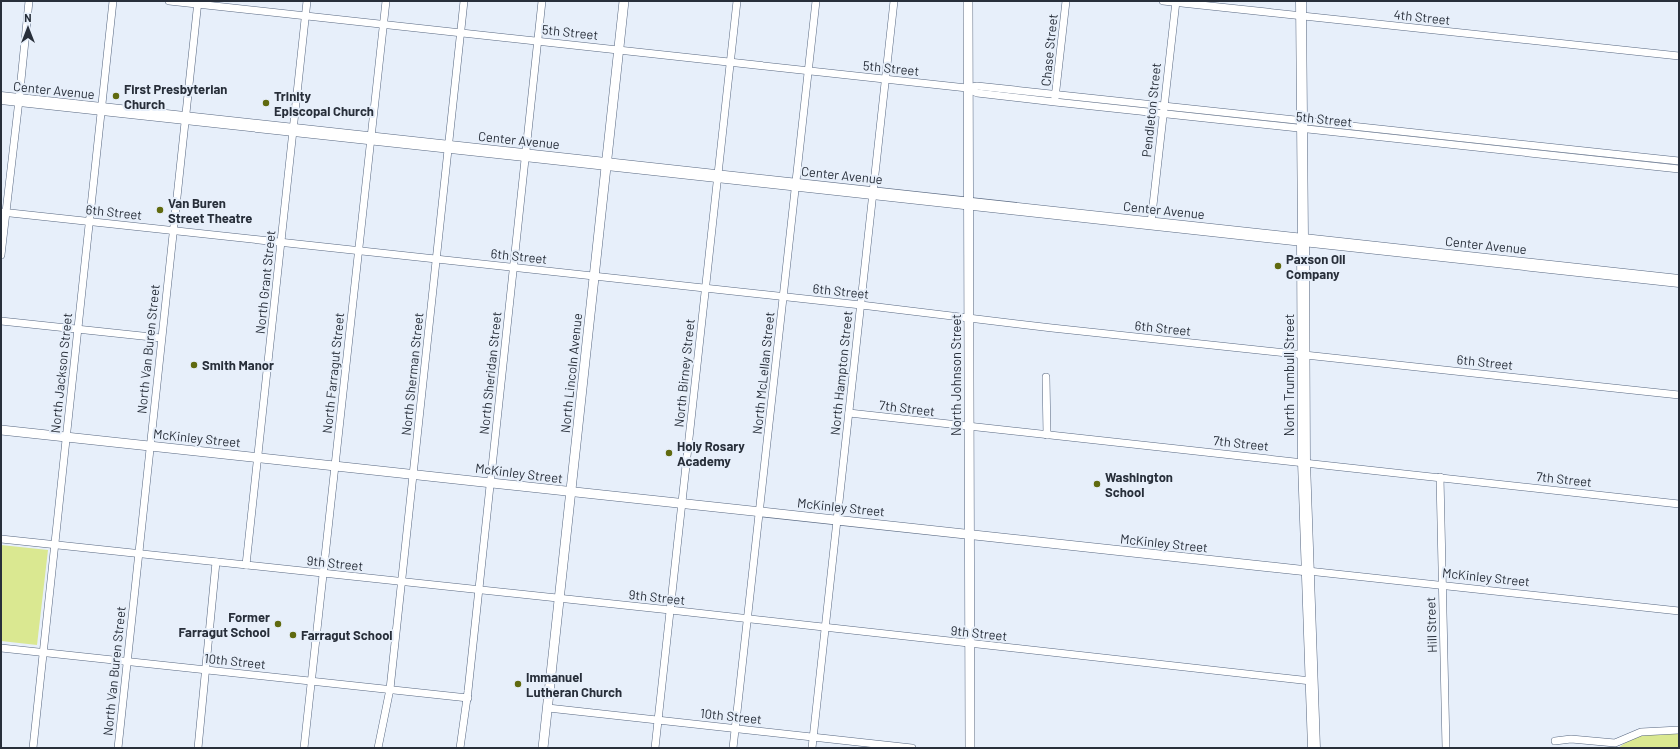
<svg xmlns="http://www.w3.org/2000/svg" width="1680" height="749" viewBox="0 0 1680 749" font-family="Barlow,sans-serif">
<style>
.green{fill:#dae891}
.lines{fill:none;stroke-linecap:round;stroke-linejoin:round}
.minor-casing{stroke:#576780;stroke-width:8}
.tertiary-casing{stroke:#576780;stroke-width:10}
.secondary-casing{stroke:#576780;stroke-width:11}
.primary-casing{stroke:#576780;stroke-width:13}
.trunk-casing{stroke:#576780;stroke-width:13}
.minor{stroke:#fff;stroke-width:7}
.tertiary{stroke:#fff;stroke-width:9}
.secondary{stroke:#fff;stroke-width:10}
.primary{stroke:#fff;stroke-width:12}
.trunk{stroke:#fff;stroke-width:12}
.poi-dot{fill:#606a0f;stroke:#e7effa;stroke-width:1.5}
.labels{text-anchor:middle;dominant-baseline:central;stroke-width:4;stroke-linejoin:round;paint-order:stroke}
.street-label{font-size:13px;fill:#282f3a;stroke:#e7effa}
.poi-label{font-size:13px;font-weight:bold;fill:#282f3a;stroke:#e7effa;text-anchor:start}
</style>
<rect width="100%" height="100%" fill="#e7effa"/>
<!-- green -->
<g class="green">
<path d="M1,545L48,550L37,645L1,641Z"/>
<path d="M1647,733L1679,734V748H1618L1635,736Z"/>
</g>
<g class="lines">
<!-- minor casing -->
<g class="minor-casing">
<g id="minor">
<path d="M169,1L967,88L977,93L1055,102L1679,169"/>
<path d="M1163,1L1679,56"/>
<path d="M967,88L977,86L1679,161"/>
<path d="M1055,98L1066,1"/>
<path d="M1,212L861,305L1052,328L1679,395"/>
<path d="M1151,223L1176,1"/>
<path d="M1,255L19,100L29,1"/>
<path d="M1,321L161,338"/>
<path d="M1046,377L1047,435"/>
<path d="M849,413L1679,504"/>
<path d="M1440,477L1446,748"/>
<path d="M1,539L670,610L1311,681"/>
<path d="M246,565L307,1"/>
<path d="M1308,571L1679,611"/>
<path d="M1,648L468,698"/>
<path d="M548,708L912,748"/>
<path d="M1555,741L1571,739L1615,743L1641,732L1679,730"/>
<path d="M33,748L113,1"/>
<path d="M118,748L198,1"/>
<path d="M198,748L216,562"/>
<path d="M304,748L386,1"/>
<path d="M378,748L390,689L464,1"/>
<path d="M460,748L468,691L542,1"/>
<path d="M655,748L737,1"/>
<path d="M733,748L816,1"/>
<path d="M812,748L894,1"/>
</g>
</g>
<!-- tertiary casing -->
<g class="tertiary-casing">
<g id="tertiary">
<path d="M968,1L970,748"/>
<path d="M1,430L1308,571"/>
<path d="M543,748L624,1"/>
</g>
</g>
<!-- secondary casing -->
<g class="secondary-casing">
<path id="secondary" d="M1301,1L1303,239"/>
</g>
<!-- primary casing -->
<g class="primary-casing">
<path id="primary" d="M1303,239L1304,462L1314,748"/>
</g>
<!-- trunk casing -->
<g class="trunk-casing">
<path id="trunk" d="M1,98L1679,281"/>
</g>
<!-- minor -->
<use href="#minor" class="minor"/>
<!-- tertiary -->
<use href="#tertiary" class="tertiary"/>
<!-- secondary -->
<use href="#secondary" class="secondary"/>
<!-- primary -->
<use href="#primary" class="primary"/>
<!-- trunk -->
<use href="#trunk" class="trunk"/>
</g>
<!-- markers -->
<g class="poi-dot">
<circle cx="116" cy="96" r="4"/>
<circle cx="266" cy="103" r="4"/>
<circle cx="160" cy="210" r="4"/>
<circle cx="1278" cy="266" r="4"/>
<circle cx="194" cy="365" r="4"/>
<circle cx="669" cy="453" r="4"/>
<circle cx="1097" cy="484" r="4"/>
<circle cx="278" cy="624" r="4"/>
<circle cx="293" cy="635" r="4"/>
<circle cx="518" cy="684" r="4"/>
</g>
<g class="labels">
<!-- street labels -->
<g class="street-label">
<text transform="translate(1422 17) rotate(6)">4th Street</text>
<text transform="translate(570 32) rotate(6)">5th Street</text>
<text transform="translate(1049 50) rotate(-84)">Chase Street</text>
<text transform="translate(891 68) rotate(6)">5th Street</text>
<text transform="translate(54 90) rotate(6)">Center Avenue</text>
<text transform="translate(1151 110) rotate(-84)">Pendleton Street</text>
<text transform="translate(1324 119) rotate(6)">5th Street</text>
<text transform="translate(519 140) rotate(6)">Center Avenue</text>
<text transform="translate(842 175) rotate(6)">Center Avenue</text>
<text transform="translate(1164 210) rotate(6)">Center Avenue</text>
<text transform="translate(114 212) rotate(6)">6th Street</text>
<text transform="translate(1486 245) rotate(6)">Center Avenue</text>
<text transform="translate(519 256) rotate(6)">6th Street</text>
<text transform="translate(265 282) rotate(-84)">North Grant Street</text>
<text transform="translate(841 291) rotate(6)">6th Street</text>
<text transform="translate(1163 328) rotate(6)">6th Street</text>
<text transform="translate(148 349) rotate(-84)">North Van Buren Street</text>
<text transform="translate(1485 362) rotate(6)">6th Street</text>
<text transform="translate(61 373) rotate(-84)">North Jackson Street</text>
<text transform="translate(333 373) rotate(-84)">North Farragut Street</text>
<text transform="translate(490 373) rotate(-84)">North Sheridan Street</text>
<text transform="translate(571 373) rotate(-84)">North Lincoln Avenue</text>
<text transform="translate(684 373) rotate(-84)">North Birney Street</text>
<text transform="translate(763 373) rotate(-84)">North McLellan Street</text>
<text transform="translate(841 373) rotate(-84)">North Hampton Street</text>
<text transform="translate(412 374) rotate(-84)">North Sherman Street</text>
<text transform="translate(956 375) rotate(-90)">North Johnson Street</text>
<text transform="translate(1289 375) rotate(-90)">North Trumbull Street</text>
<text transform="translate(907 408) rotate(7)">7th Street</text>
<text transform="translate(197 438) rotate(6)">McKinley Street</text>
<text transform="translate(1241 443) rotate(6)">7th Street</text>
<text transform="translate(519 473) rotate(7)">McKinley Street</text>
<text transform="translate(1564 479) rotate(6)">7th Street</text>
<text transform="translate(841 507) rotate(6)">McKinley Street</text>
<text transform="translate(1164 543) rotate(6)">McKinley Street</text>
<text transform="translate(335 563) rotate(6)">9th Street</text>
<text transform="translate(1486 577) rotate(6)">McKinley Street</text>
<text transform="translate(657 597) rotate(6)">9th Street</text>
<text transform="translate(1431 625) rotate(-92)">Hill Street</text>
<text transform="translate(979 633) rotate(6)">9th Street</text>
<text transform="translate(235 661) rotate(6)">10th Street</text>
<text transform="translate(114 671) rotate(-84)">North Van Buren Street</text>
<text transform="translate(731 716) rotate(6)">10th Street</text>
</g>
<!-- poi labels -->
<g class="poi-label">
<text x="124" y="89">First Presbyterian<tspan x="124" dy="15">Church</tspan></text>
<text x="274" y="96">Trinity<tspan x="274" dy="15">Episcopal Church</tspan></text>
<text x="168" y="203">Van Buren<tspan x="168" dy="15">Street Theatre</tspan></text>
<text x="1286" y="259">Paxson Oil<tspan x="1286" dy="15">Company</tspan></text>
<text x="202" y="365">Smith Manor</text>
<text x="677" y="446">Holy Rosary<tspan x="677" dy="15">Academy</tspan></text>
<text x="1105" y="477">Washington<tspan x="1105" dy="15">School</tspan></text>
<text x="270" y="617" text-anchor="end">Former<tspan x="270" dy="15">Farragut School</tspan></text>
<text x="301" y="635">Farragut School</text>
<text x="526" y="677">Immanuel<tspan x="526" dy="15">Lutheran Church</tspan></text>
</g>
</g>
<!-- border -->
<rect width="1680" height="749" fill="none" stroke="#282f3a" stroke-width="4"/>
<!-- north arrow -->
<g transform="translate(28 28)" stroke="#e7effa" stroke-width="3" paint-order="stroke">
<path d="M0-3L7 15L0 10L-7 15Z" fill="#282f3a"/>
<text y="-6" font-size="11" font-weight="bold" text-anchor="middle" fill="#282f3a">N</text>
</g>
</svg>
